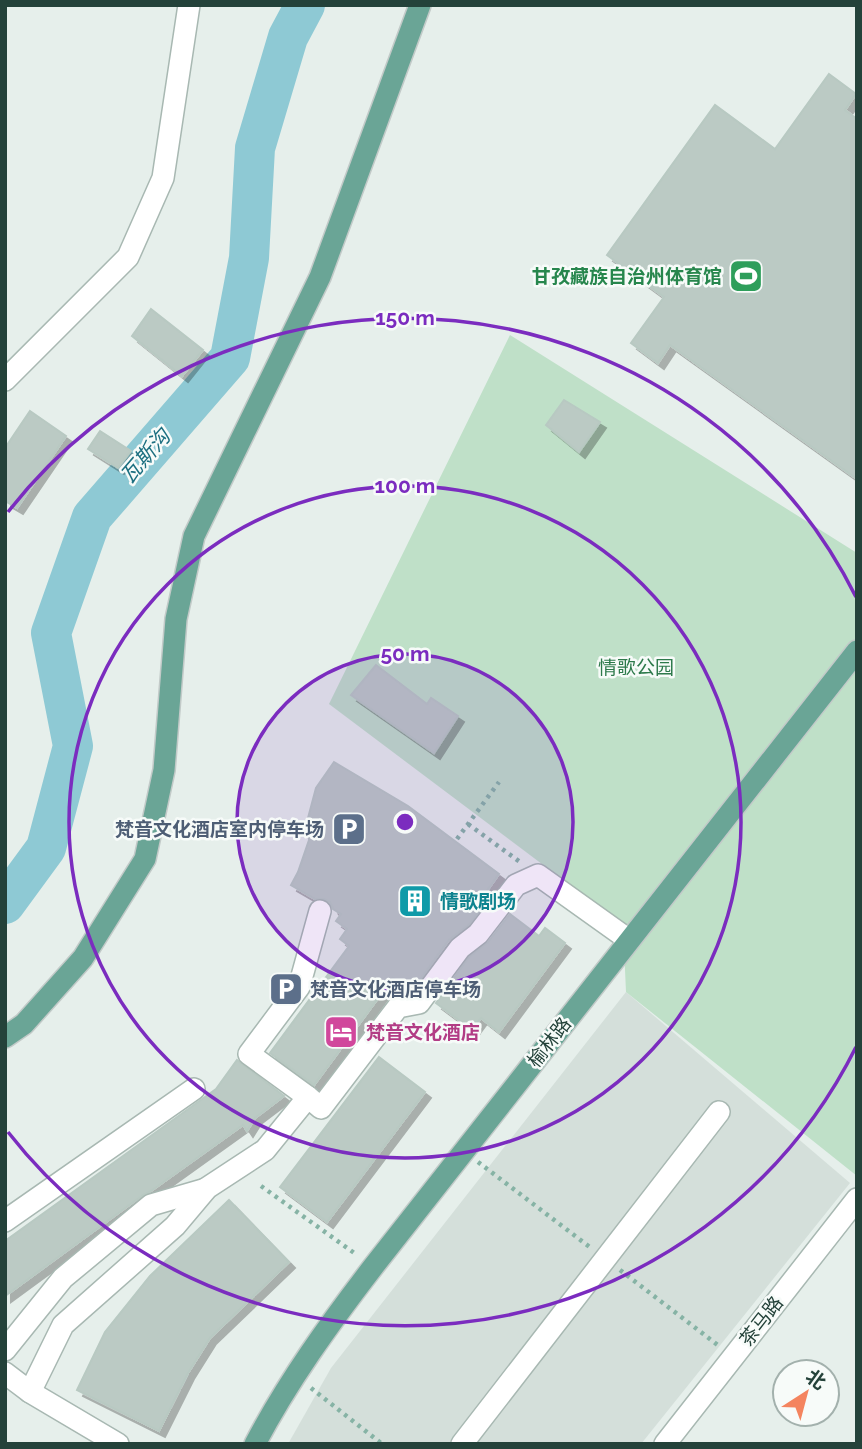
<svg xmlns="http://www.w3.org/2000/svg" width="862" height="1449" viewBox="0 0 862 1449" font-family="Raleway,'Noto Sans SC',sans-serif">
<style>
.built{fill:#d4dfda}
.green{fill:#bfe0c8}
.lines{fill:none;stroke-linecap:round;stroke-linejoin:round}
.river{stroke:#8ec9d4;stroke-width:40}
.building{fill:#bbcac4;stroke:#b8c9c2;stroke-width:2;filter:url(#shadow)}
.minor-casing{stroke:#a8b8b2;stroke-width:24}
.major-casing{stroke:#c2cac8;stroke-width:24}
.path{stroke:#86b3a5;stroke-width:4.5;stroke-dasharray:3.5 5;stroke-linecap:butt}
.minor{stroke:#fff;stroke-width:21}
.major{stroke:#6aa596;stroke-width:21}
.ring{fill:none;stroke:#7b2cbf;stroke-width:3.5}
.labels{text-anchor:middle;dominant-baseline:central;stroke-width:5;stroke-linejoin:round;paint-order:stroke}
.leisure-label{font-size:19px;font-weight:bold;fill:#27864d;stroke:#f7fbf9;text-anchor:end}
.park-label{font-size:19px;fill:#2d7a4b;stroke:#f7fbf9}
.service-label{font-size:19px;font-weight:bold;fill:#4e5e75;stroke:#f7fbf9;text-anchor:end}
.culture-label{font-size:19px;font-weight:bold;fill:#0d838f;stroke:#f7fbf9;text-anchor:start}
.hotel-label{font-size:19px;font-weight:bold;fill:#b23c85;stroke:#f7fbf9;text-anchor:start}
.street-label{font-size:19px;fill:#24423a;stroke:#f7fbf9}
.water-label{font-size:21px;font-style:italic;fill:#1c6f80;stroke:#f7fbf9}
.centre{fill:#7b2cbf;stroke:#f7fbf9;stroke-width:3.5}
.ring-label{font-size:21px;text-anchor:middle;font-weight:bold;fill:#7b2cbf;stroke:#f7fbf9;stroke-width:5;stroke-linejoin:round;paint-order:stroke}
</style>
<defs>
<filter id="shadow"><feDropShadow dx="6" dy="6" stdDeviation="0" flood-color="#0004"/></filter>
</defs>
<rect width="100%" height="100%" fill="#e6efeb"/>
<!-- built -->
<path class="built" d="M626,992L850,1183L641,1444H288L331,1368Z"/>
<!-- green -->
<path class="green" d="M510,335L857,553V1176L626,992L623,925L329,704Z"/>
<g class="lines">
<!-- river -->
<path class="river" d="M5,904L46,848L73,746L51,633L92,517L230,358L249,258L255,148L288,37L305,5"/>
</g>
<!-- building -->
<g class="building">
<path d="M829,74L856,94L845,110L857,119V479L670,345L658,363L631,343L664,297L607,255L715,105L775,149Z"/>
<path d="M151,309L203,350L182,376L132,336Z"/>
<path d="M564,400L600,422L579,452L546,425Z"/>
<path d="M30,411L66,436L17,508L5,501V448Z"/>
<path d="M100,431L131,451L118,468L88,449Z"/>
<path d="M376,665L427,704L431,698L458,716L434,753L351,695Z"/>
<path d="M334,762L408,806L499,874L484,895L489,899L469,925L449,940L412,991L393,978L314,1085L270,1053L349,946L340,939L347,929L336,921L341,914L333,909L330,902L324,899H315L291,885L298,872L309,840L308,818L316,788Z"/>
<path d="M510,914L539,936L545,928L565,943L499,1032L481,1018L472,1030L436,1003L469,957L488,942Z"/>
<path d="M379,1057L425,1092L327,1222L280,1187Z"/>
<path d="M237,1060L284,1096L255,1118L247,1131L243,1125L151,1191L143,1195L5,1296V1241L216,1089Z"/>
<path d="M229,1200L289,1262L210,1338L188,1373L159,1431L77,1390L105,1332L150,1276Z"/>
</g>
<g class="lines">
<!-- minor casing -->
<g class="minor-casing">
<g id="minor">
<path d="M5,380L128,257L163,178L189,5"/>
<path d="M308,1097L249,1054L299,987L320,911"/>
<path d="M5,1221L194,1089"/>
<path d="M5,1350L63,1278L151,1205L206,1189"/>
<path d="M5,1373L30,1392"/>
<path d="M118,1444L30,1392L63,1325L175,1226L207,1188L265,1150L308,1097L321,1108L398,1007L419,1003L460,948L478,934L516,885L538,875L629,940"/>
<path d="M462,1444L719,1112"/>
<path d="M665,1444L857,1199"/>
</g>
</g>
<!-- major casing -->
<g class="major-casing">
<g id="major">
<path d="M5,1037L24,1024L83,958L145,859L164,770L176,619L194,536L320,277L420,5"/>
<path d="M255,1444C288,1381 330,1323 373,1267L857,651"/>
</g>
</g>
<!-- path -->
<g class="path">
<path d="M468,824L520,862"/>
<path d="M457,839L499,782"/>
<path d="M478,1162L591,1248"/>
<path d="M261,1186L357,1255"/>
<path d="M620,1270L719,1346"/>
<path d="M311,1388L382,1444"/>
</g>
<!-- minor -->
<use href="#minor" class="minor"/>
<!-- major -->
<use href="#major" class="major"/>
</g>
<!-- distance rings -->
<circle cx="405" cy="822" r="168" fill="#7b2cbf" fill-opacity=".12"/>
<g class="ring">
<circle cx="405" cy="822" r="168"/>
<circle cx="405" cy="822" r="336"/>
<path d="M856 1047A504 504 0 0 1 8 1132M8 512A504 504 0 0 1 856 597"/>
</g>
<!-- icons -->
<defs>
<g id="stadium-square" transform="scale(1.75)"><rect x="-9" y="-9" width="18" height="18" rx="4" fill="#2e9e5b" stroke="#f7fbf9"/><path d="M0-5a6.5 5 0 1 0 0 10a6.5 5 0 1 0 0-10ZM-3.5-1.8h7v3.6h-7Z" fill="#fff"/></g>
<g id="parking-square" transform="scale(1.75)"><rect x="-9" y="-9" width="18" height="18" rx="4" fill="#5c6f8a" stroke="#f7fbf9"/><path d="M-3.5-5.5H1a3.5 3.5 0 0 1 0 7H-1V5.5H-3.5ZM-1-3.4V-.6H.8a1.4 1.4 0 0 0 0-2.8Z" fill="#fff"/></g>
<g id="building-square" transform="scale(1.75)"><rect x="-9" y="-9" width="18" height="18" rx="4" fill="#0f9aa8" stroke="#f7fbf9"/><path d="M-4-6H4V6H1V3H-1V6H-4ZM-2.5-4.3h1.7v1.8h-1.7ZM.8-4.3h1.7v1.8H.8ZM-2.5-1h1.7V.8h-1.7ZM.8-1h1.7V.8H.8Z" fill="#fff"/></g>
<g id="hotel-square" transform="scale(1.75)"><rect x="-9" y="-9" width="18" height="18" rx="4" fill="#d1479c" stroke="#f7fbf9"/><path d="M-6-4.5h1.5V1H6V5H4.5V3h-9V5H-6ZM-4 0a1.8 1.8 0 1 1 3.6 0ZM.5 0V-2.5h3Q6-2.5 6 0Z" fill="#fff"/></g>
</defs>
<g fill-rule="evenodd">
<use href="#stadium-square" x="746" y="276"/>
<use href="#parking-square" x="349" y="829"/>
<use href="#building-square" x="415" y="901"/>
<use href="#parking-square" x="286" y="989"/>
<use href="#hotel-square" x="341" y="1032"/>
</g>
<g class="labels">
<!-- leisure labels -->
<g class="leisure-label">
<text x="722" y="276">甘孜藏族自治州体育馆</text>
</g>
<!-- park labels -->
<g class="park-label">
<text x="636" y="667">情歌公园</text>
</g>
<!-- service labels -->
<g class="service-label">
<text x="324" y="829">梵音文化酒店室内停车场</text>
<text x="310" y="989" text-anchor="start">梵音文化酒店停车场</text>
</g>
<!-- culture labels -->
<g class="culture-label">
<text x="440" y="901">情歌剧场</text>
</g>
<!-- hotel labels -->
<g class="hotel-label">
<text x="366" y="1032">梵音文化酒店</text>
</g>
<!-- street labels -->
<g class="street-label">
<text transform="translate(549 1042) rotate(-52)">榆林路</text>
<text transform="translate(761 1321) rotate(-52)">茶马路</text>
</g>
<!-- water labels -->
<g class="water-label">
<text transform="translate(145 456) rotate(-49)">瓦斯沟</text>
</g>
</g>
<circle cx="405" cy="822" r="10" class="centre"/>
<g class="ring-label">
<text x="405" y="325">150 m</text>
<text x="405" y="493">100 m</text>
<text x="405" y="661">50 m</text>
</g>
<!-- border -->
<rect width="862" height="1449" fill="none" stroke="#24423a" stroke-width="14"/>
<!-- north arrow -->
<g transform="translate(806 1393) rotate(36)"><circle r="33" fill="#f7fbf9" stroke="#a3b1ad" stroke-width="2"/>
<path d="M0-5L12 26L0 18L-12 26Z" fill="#f4845f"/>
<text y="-10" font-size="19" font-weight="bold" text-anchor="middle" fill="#24423a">北</text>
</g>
</svg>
